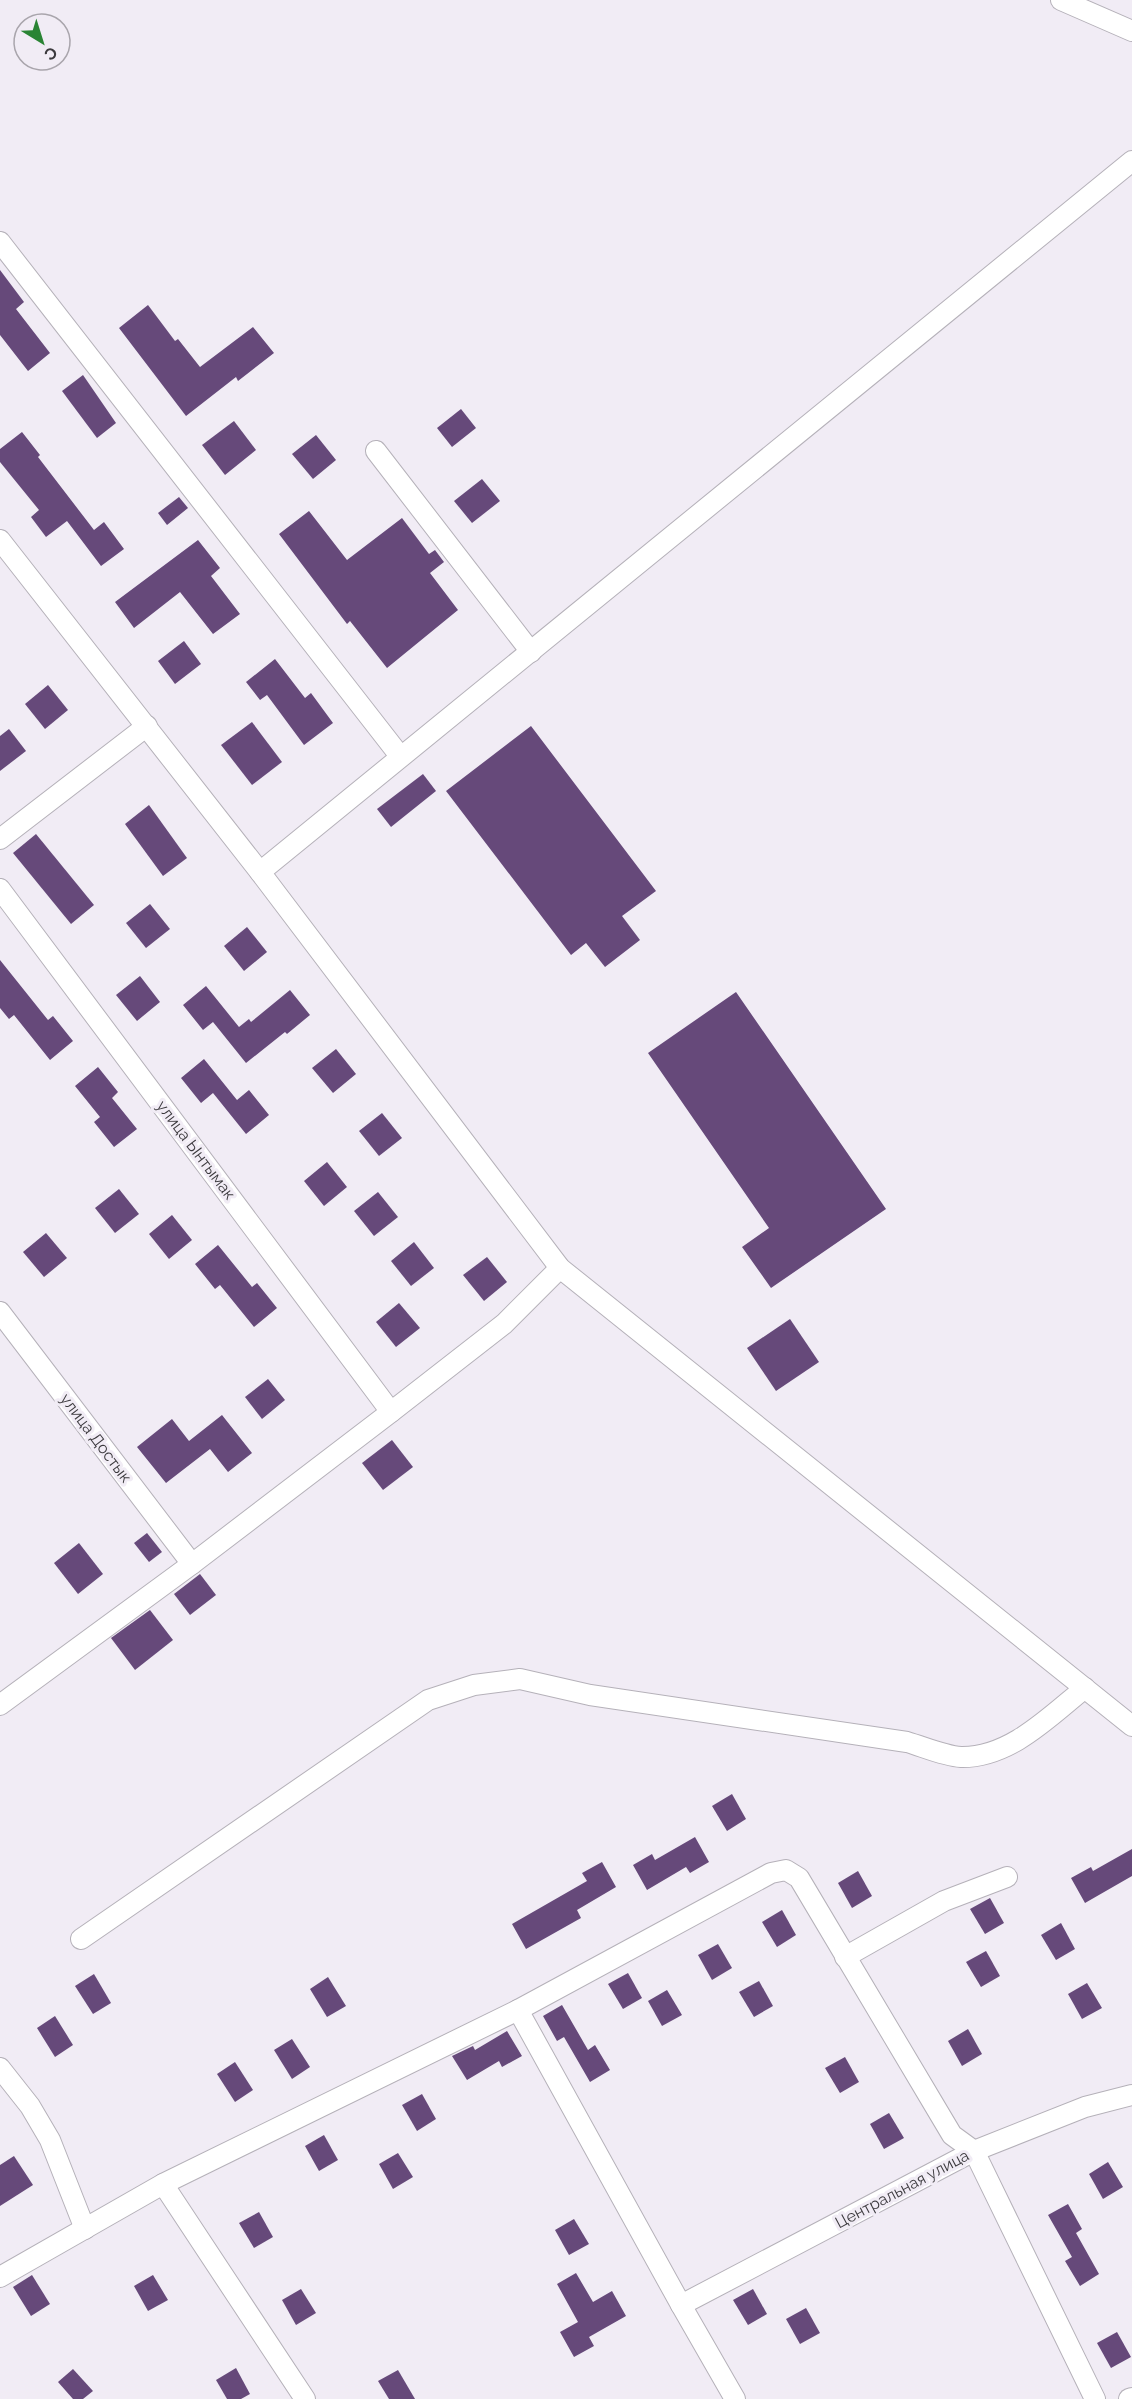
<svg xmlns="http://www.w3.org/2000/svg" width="1132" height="2399" viewBox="0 0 1132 2399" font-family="Raleway,sans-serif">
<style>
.building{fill:#66497a}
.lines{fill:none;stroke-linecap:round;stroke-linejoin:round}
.minor-casing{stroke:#b5b1b9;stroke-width:22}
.minor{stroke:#fff;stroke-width:20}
.labels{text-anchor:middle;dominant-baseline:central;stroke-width:6;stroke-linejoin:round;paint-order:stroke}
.street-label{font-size:16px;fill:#3c3a3e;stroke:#f1ecf5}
</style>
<rect width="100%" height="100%" fill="#f1ecf5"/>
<!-- building -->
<g class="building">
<path d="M0,270L24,302L16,309L50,353L28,371L0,335Z"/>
<path d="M148,305L175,341L178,339L200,367L253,327L274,353L238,381L236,377L186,416L119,328Z"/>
<path d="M83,375L116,423L97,438L62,391Z"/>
<path d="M461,409L476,428L452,447L437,428Z"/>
<path d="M234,421L256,450L225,475L202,445Z"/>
<path d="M22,432L40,455L38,457L94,530L104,522L124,549L101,566L67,521L46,537L31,517L39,510L0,462V449Z"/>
<path d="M316,435L336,460L313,479L292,454Z"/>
<path d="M482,479L500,501L472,523L454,501Z"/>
<path d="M179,497L188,508L167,525L158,513Z"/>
<path d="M309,511L347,560L402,518L429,554L435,550L444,562L430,573L458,610L387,668L350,621L347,624L279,534Z"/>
<path d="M198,540L220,568L211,576L240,614L213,634L180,592L134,628L115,602Z"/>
<path d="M184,641L201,664L175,684L158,661Z"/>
<path d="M275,659L305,698L311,693L333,723L304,745L267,695L260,700L246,682Z"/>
<path d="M48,685L68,710L45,729L25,704Z"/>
<path d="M252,722L282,762L252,785L221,745Z"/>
<path d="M531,726L656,891L622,916L640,940L605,967L586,943L571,955L446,791Z"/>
<path d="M9,729L26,751L0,771V736Z"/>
<path d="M423,774L436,791L391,827L377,809Z"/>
<path d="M149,805L187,858L163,876L125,824Z"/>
<path d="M36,834L94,905L71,924L13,853Z"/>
<path d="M150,904L170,929L146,948L126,923Z"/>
<path d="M247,927L267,952L244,971L224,946Z"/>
<path d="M0,960L48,1020L53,1016L73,1041L50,1060L14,1015L9,1019L0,1008Z"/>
<path d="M140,976L160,1002L137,1021L116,995Z"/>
<path d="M206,986L239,1027L249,1019L251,1022L290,990L310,1015L287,1034L285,1032L246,1063L213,1022L203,1030L183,1005Z"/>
<path d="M736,992L886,1209L771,1288L742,1247L769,1228L648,1053Z"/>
<path d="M336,1049L356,1074L333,1093L312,1068Z"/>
<path d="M204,1059L237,1100L249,1090L269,1115L246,1134L213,1093L201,1103L181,1078Z"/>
<path d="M98,1067L118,1092L112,1098L137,1129L114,1147L94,1122L100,1117L75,1086Z"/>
<path d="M382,1113L402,1138L379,1156L359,1131Z"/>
<path d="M327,1162L347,1187L324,1206L304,1181Z"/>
<path d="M119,1189L139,1214L115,1233L95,1208Z"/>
<path d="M378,1192L398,1217L374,1236L354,1211Z"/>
<path d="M172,1215L192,1240L169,1259L149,1234Z"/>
<path d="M46,1233L67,1258L44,1277L23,1252Z"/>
<path d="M414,1242L434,1268L411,1286L391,1261Z"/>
<path d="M218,1245L252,1287L257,1283L277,1308L254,1327L220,1285L215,1289L195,1264Z"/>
<path d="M487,1257L507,1282L484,1301L463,1275Z"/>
<path d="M399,1303L420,1328L396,1347L376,1322Z"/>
<path d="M790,1319L819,1362L776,1391L747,1348Z"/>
<path d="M268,1379L285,1400L262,1419L245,1397Z"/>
<path d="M222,1415L252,1453L228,1472L210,1449L166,1483L137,1447L172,1419L189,1441Z"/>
<path d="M392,1440L413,1467L383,1490L362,1463Z"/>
<path d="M147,1533L162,1552L149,1562L134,1543Z"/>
<path d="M79,1543L103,1574L78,1594L54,1563Z"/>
<path d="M200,1574L216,1595L190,1615L174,1594Z"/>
<path d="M150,1610L173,1640L135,1670L111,1638Z"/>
<path d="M732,1794L746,1819L727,1831L712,1806Z"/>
<path d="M695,1837L709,1862L690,1873L686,1867L647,1890L633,1865L652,1854L655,1860Z"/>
<path d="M1132,1849V1876L1085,1903L1071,1878L1091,1867L1093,1871Z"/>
<path d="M602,1862L616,1887L577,1910L581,1918L526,1949L512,1924L587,1881L582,1873Z"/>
<path d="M858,1871L872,1896L852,1908L838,1883Z"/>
<path d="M990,1898L1004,1923L985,1934L970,1909Z"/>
<path d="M782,1910L796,1935L777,1947L762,1922Z"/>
<path d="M1061,1923L1075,1949L1056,1960L1041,1935Z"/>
<path d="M718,1944L732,1968L712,1980L698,1955Z"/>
<path d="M986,1951L1000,1976L981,1987L966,1962Z"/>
<path d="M628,1973L642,1998L623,2009L608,1984Z"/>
<path d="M94,1974L111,2003L93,2014L75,1986Z"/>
<path d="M328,1977L346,2006L327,2017L310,1989Z"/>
<path d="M759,1981L773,2006L754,2017L739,1992Z"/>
<path d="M1087,1983L1102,2008L1082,2019L1068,1994Z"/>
<path d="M667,1990L682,2015L662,2026L648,2001Z"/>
<path d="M562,2005L588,2050L595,2045L610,2070L590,2082L564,2037L557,2041L543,2016Z"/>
<path d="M55,2016L73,2045L55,2057L37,2028Z"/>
<path d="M968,2029L982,2054L962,2066L948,2041Z"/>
<path d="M507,2031L522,2056L502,2067L499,2061L467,2080L452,2056L473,2046L475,2050Z"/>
<path d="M292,2039L310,2067L292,2079L274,2050Z"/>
<path d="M845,2057L859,2082L840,2093L825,2068Z"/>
<path d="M235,2062L253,2090L235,2102L217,2074Z"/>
<path d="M422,2094L436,2119L417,2131L402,2105Z"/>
<path d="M889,2113L904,2138L884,2149L870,2124Z"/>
<path d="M324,2135L338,2160L319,2171L305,2146Z"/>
<path d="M398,2153L413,2177L393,2189L379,2164Z"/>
<path d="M14,2156L33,2185L0,2206V2165Z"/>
<path d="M1108,2162L1123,2187L1103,2199L1089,2174Z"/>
<path d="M1068,2204L1082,2229L1076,2233L1099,2274L1080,2286L1065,2261L1072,2257L1048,2215Z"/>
<path d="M259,2212L273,2237L254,2248L239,2223Z"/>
<path d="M574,2219L589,2244L569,2255L555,2230Z"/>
<path d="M576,2273L593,2302L612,2291L626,2316L589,2337L594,2346L574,2357L560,2332L578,2322L557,2284Z"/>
<path d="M32,2275L50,2304L31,2316L13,2287Z"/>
<path d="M153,2275L168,2300L148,2311L134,2286Z"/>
<path d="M301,2289L316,2313L296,2325L282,2300Z"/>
<path d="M753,2289L767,2314L748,2325L733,2300Z"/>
<path d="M806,2308L820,2333L800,2344L786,2319Z"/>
<path d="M1117,2332L1131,2357L1111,2368L1097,2343Z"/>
<path d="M236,2368L250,2394L241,2399H227L216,2380Z"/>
<path d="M73,2369L93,2391L83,2399H73L58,2382Z"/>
<path d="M398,2370L415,2399H389L378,2381Z"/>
</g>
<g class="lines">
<!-- minor casing -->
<g class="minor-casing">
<g id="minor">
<path d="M1061,0L1132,31"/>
<path d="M0,242L400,756"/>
<path d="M376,451L531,652"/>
<path d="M0,540L260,872L560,1268L1132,1726"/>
<path d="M0,839L147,726"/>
<path d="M260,872L1132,161"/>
<path d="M0,889L391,1412"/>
<path d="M0,1312L192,1564"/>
<path d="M0,1705L192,1564L391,1412L504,1324L560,1268"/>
<path d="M81,1939L428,1700L474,1685L520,1679L590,1695L907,1742C924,1747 944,1756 961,1757C1010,1758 1050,1716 1085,1688"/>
<path d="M845,1957L944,1901L1007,1877"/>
<path d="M518,2010L681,2305L735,2399"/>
<path d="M0,2068L30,2106L50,2140L85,2229"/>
<path d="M163,2184L305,2399"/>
<path d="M0,2277L163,2184L518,2010L771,1873L786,1870L799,1878L952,2135L974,2151L1095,2399"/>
<path d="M681,2305L974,2151L1085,2107L1132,2095"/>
<path d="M1129,2399L1132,2398"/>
</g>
</g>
<!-- minor -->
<use href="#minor" class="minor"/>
</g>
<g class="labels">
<!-- street labels -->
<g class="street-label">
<text transform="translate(196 1150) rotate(53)">улица Ынтымак</text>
<text transform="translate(96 1438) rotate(53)">улица Достык</text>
<text transform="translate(902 2189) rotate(-28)">Центральная улица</text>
</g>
</g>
<!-- north arrow -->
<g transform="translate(42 42) rotate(142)"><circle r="28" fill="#f1ecf5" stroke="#a9a5ac" stroke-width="1.5"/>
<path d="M0-4.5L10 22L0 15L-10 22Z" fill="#2a8434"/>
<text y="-9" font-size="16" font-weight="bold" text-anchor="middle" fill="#3c3a3e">С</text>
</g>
</svg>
